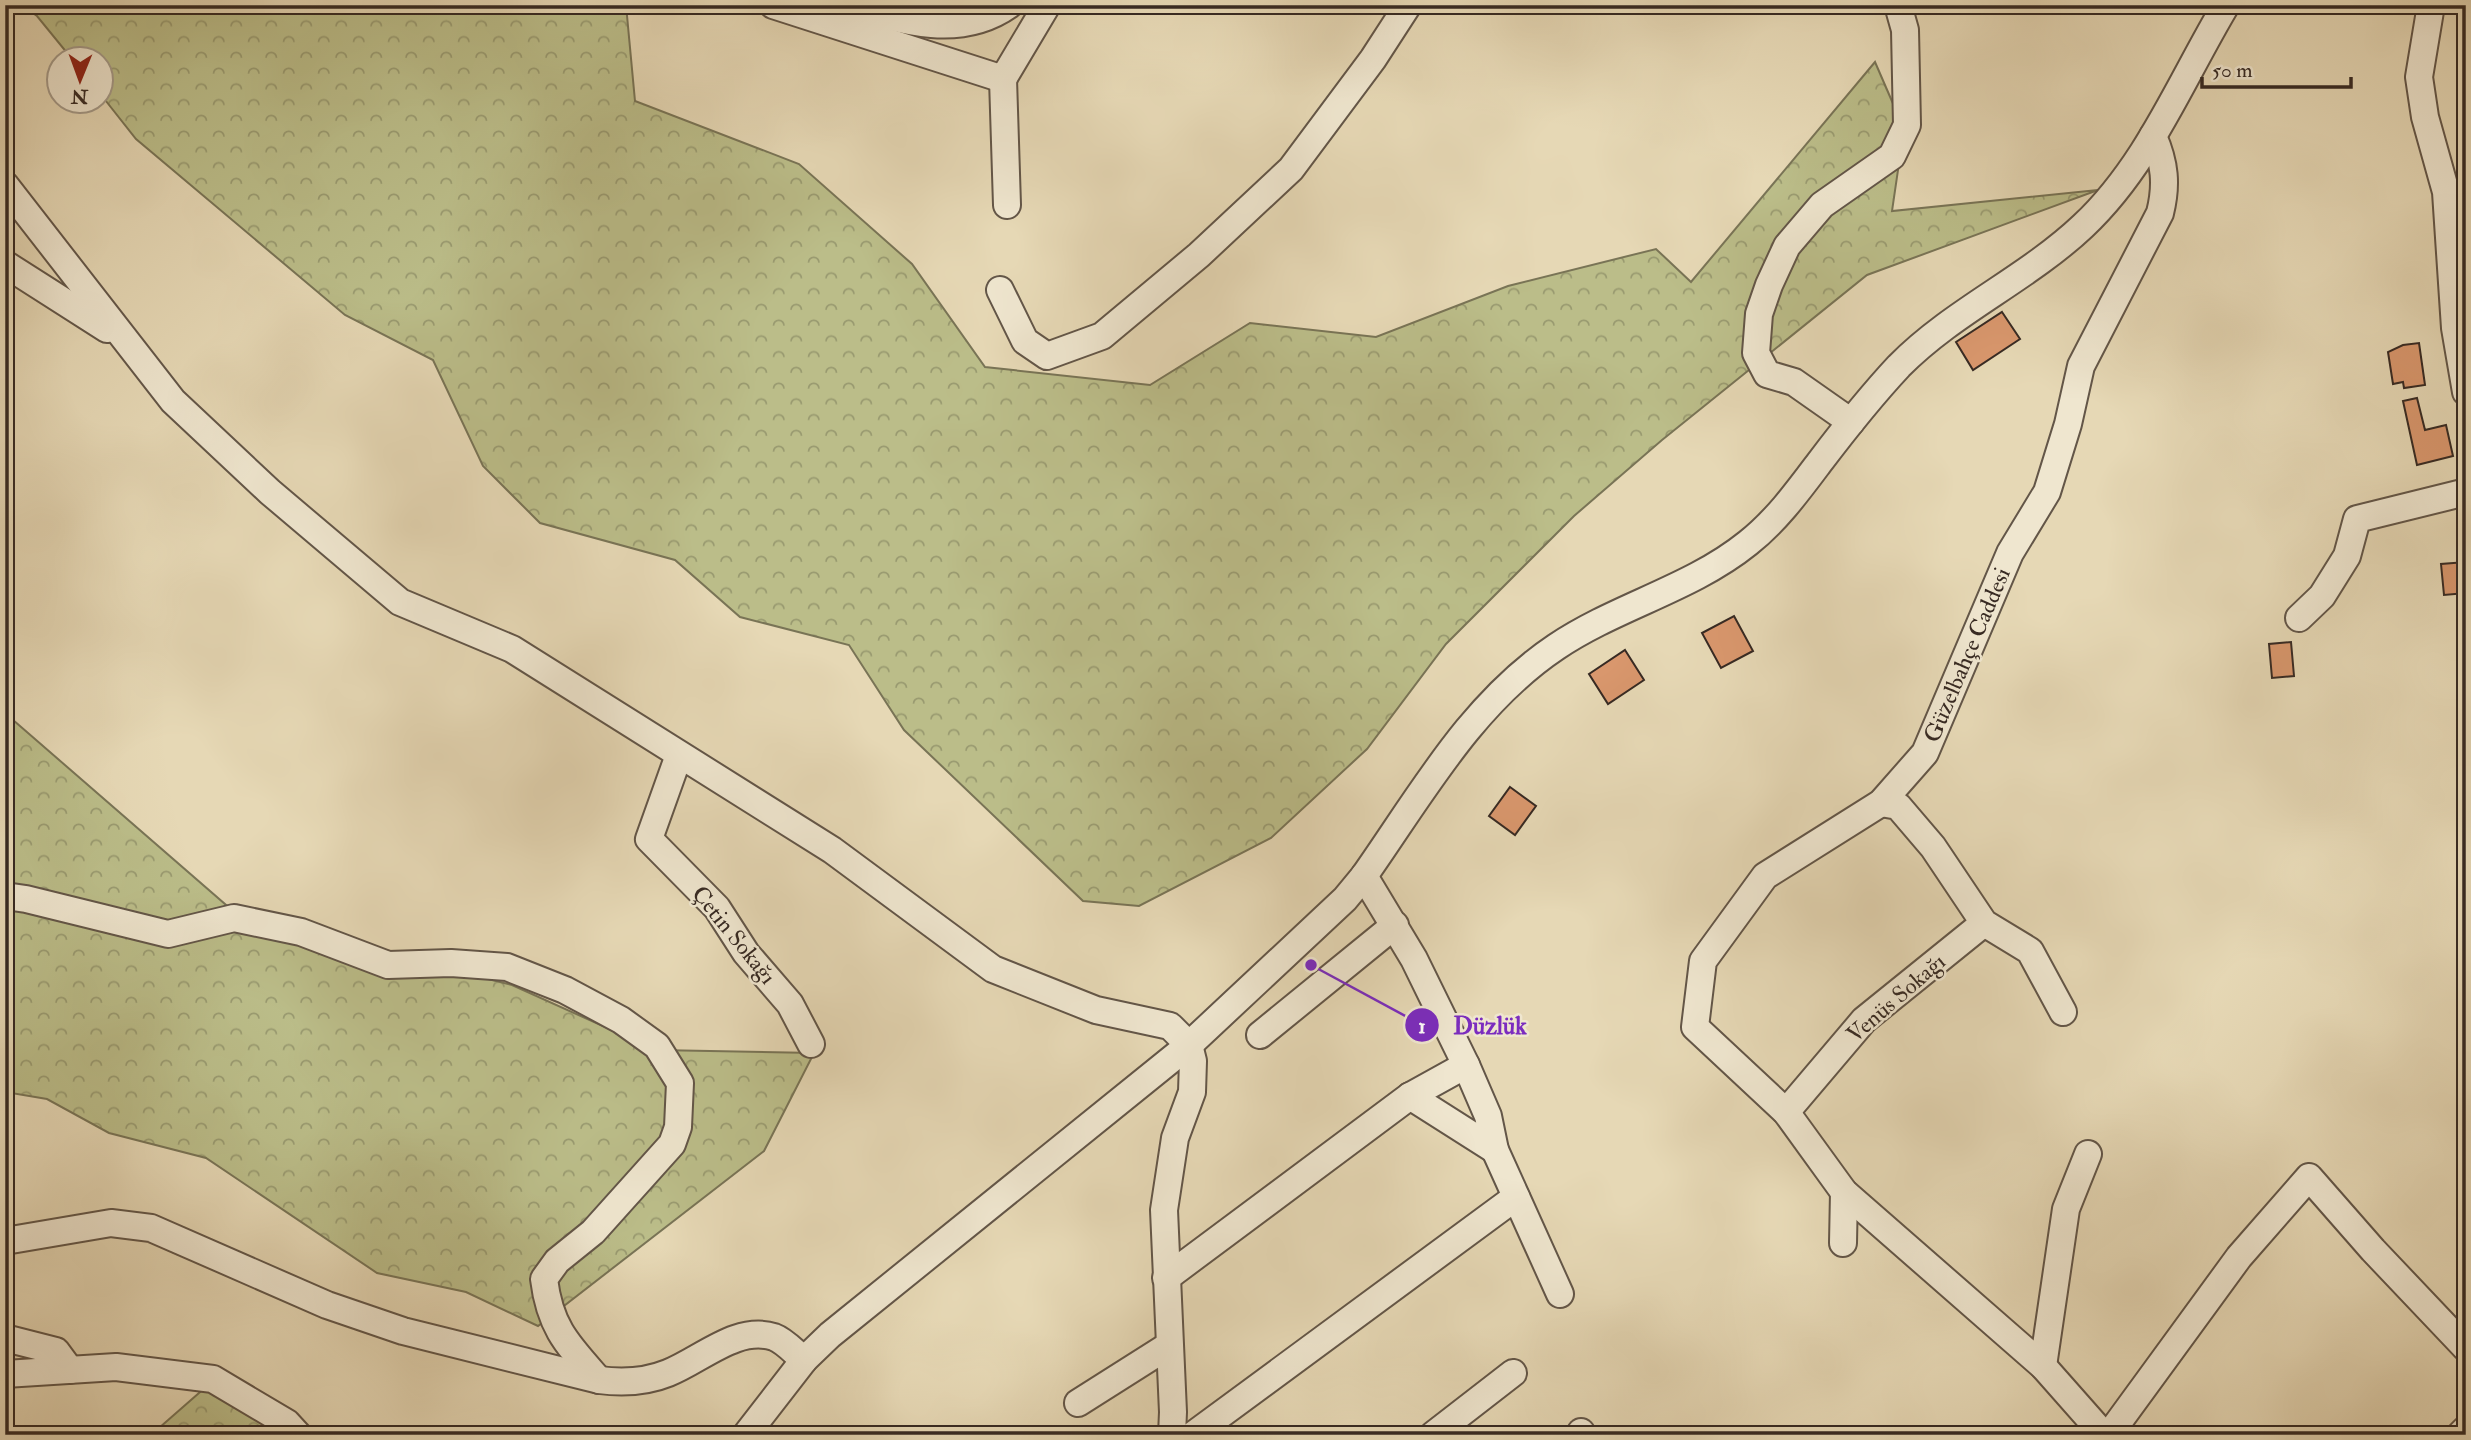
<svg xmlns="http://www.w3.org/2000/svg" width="2471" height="1440" viewBox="0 0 2471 1440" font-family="'IM FELL Double Pica',serif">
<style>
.forest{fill:url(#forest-crowns);stroke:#797456;stroke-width:2}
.building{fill:#d9976d;stroke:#372a23;stroke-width:2}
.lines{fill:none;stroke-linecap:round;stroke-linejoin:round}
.minor-casing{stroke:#635648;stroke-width:30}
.minor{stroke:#efe6cf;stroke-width:26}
.labels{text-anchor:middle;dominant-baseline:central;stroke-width:5;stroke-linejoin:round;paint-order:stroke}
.street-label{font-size:23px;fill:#372a23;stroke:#efe6cf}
.leader{fill:none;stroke:#7b2cbf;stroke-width:2.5}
.callout-dot{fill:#7b2cbf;stroke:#efe6cf;stroke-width:2.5}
.mark-label{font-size:21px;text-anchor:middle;font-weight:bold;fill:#fff}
.callout-label{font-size:24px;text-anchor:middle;font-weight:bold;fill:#7b2cbf;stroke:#efe6cf;stroke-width:5;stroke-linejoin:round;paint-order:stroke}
</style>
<defs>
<pattern id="forest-crowns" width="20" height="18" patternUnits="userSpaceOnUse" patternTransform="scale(1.75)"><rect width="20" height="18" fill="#bbbd89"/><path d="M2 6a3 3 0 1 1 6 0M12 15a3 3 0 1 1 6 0" fill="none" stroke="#999a70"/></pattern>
</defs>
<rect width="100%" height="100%" fill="#e6d8b5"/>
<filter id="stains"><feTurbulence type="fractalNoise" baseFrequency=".00286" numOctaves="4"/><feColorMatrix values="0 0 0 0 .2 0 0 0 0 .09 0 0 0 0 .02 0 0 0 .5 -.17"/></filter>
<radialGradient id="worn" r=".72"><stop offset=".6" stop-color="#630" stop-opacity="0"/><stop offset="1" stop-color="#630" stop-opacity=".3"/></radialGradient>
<!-- forest -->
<g class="forest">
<path d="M21,5H626L635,101L799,164L912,264L985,367L1150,385L1250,323L1376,337L1508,286L1656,249L1691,282L1875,62L1904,129L1892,211L2098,190L1867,275L1662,440L1574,516L1446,644L1367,749L1271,838L1139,906L1083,901L904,730L849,645L740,617L675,560L540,523L483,466L433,360L345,315L136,139L102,96V60L72,59L37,16Z"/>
<path d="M5,713L240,917L512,985L656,1050L814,1053L764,1151L538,1326L466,1292L377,1273L206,1158L109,1133L47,1099L5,1092Z"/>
<path d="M207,1386L292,1435H151Z"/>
</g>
<!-- building -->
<g class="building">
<path d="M2002,312L2020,339L1973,370L1956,342Z"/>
<path d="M2419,343L2425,385L2404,388L2403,382L2393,384L2388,352L2403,345Z"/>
<path d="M2417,398L2425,430L2446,425L2453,456L2417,465L2403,401Z"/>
<path d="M2466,562V593L2444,595L2441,564Z"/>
<path d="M1734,616L1753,651L1721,668L1702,633Z"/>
<path d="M2291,642L2294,676L2272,678L2269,644Z"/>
<path d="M1625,650L1644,680L1608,704L1589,674Z"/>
<path d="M1510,787L1536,806L1515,835L1489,816Z"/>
</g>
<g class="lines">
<!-- minor casing -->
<g class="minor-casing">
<g id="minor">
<path d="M773,5L1003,79L1047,5"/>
<path d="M852,5C903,22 961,39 1009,5"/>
<path d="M2431,5L2419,77L2425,117L2446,192L2455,328L2466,392"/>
<path d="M1003,79L1007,205"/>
<path d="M5,185L173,401L270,492L400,602L512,649L832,850L993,969L1096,1010L1170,1026L1189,1045L1193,1061L1192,1092L1175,1138L1164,1210L1173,1412L1172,1435"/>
<path d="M5,264L107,329"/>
<path d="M1000,290L1025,341L1047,356L1102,336L1199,255L1291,169L1373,59L1408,5"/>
<path d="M1851,422L1794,382L1767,374L1756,353L1759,314L1769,285L1787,246L1822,205L1892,156L1907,125L1905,30L1898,5"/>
<path d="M2299,618L2322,596L2347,556L2357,519L2466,492"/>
<path d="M679,755L649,839L717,908L746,953L790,1004L811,1044"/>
<path d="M1881,803L1898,806L1933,847L1984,923L2030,951L2063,1012"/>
<path d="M1364,876L1414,959L1466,1065L1488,1116L1495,1150L1560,1294"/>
<path d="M5,896L26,899L168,934L234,918L301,932L388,965L451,963L507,967L565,990L621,1020L657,1046L680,1083L678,1127L672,1144L593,1232L557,1261L544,1279C550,1328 568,1345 599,1380"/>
<path d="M1260,1035L1395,925"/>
<path d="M1410,1096L1495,1150"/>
<path d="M1786,1112L1864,1020L1984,923"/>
<path d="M5,1241L111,1223L151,1228L327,1305L403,1331L599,1380C622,1383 646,1382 668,1373C701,1360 737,1325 774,1337C785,1341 795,1353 804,1360"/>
<path d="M1843,1243L1844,1192"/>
<path d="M1166,1278L1410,1096L1466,1065"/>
<path d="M5,1338L56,1351L70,1370"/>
<path d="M2043,1366L2066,1209L2088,1154"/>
<path d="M5,1374L116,1367L213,1379L287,1423L298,1435"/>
<path d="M1078,1403L1168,1346"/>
<path d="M1581,1432V1435"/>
<path d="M746,1435L804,1360L830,1335L1189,1045L1345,899L1364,876C1421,795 1471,704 1556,647C1617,606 1691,589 1748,543C1776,521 1798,491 1819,463C1844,430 1870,397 1899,366C1953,311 2027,279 2083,226C2148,165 2181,80 2226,5"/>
<path d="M1193,1435L1516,1197"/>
<path d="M1433,1435L1513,1373"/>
<path d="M2104,1435L2043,1366L1844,1192L1786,1112L1695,1027L1703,961L1765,876L1881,803L1925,753L2010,553L2047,492L2068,424L2081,366L2160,213C2167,185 2165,163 2153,136"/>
<path d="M2109,1435L2239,1257L2309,1177L2373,1250L2466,1348"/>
<path d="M2460,1435L2466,1429"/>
</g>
</g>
<!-- minor -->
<use href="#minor" class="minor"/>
</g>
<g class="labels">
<!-- street labels -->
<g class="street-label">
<text transform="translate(1967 655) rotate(-67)">Güzelbahçe Caddesi</text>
<text transform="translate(734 935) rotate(51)">Çetin Sokağı</text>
<text transform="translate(1896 998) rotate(-41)">Venüs Sokağı</text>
</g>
</g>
<!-- callouts -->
<path class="leader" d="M1311 965L1422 1025"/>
<g class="callout-dot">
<circle cx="1311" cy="965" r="7"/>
<circle cx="1422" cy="1025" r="18"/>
</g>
<g class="mark-label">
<text x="1422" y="1033">1</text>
</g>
<g class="callout-label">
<text x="1490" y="1034">Düzlük</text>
</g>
<!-- margin -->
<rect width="2471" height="1440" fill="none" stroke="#e6d8b5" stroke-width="28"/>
<rect x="7" y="7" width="2457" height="1426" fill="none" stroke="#372a23" stroke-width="3.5"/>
<rect x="14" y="14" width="2443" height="1412" fill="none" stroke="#372a23" stroke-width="2"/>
<!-- north arrow -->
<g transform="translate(80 80) rotate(181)"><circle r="33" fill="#efe6cf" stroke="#a59b8a" stroke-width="2"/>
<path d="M0-5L12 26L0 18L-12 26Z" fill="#8f2418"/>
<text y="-10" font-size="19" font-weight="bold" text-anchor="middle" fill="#372a23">N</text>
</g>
<!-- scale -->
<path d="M2202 77v10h149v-10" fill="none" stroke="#372a23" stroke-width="3.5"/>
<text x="2212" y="77" font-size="21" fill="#372a23" stroke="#efe6cf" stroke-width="5" paint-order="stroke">50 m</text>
<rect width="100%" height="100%" filter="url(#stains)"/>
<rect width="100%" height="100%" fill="url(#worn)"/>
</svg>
